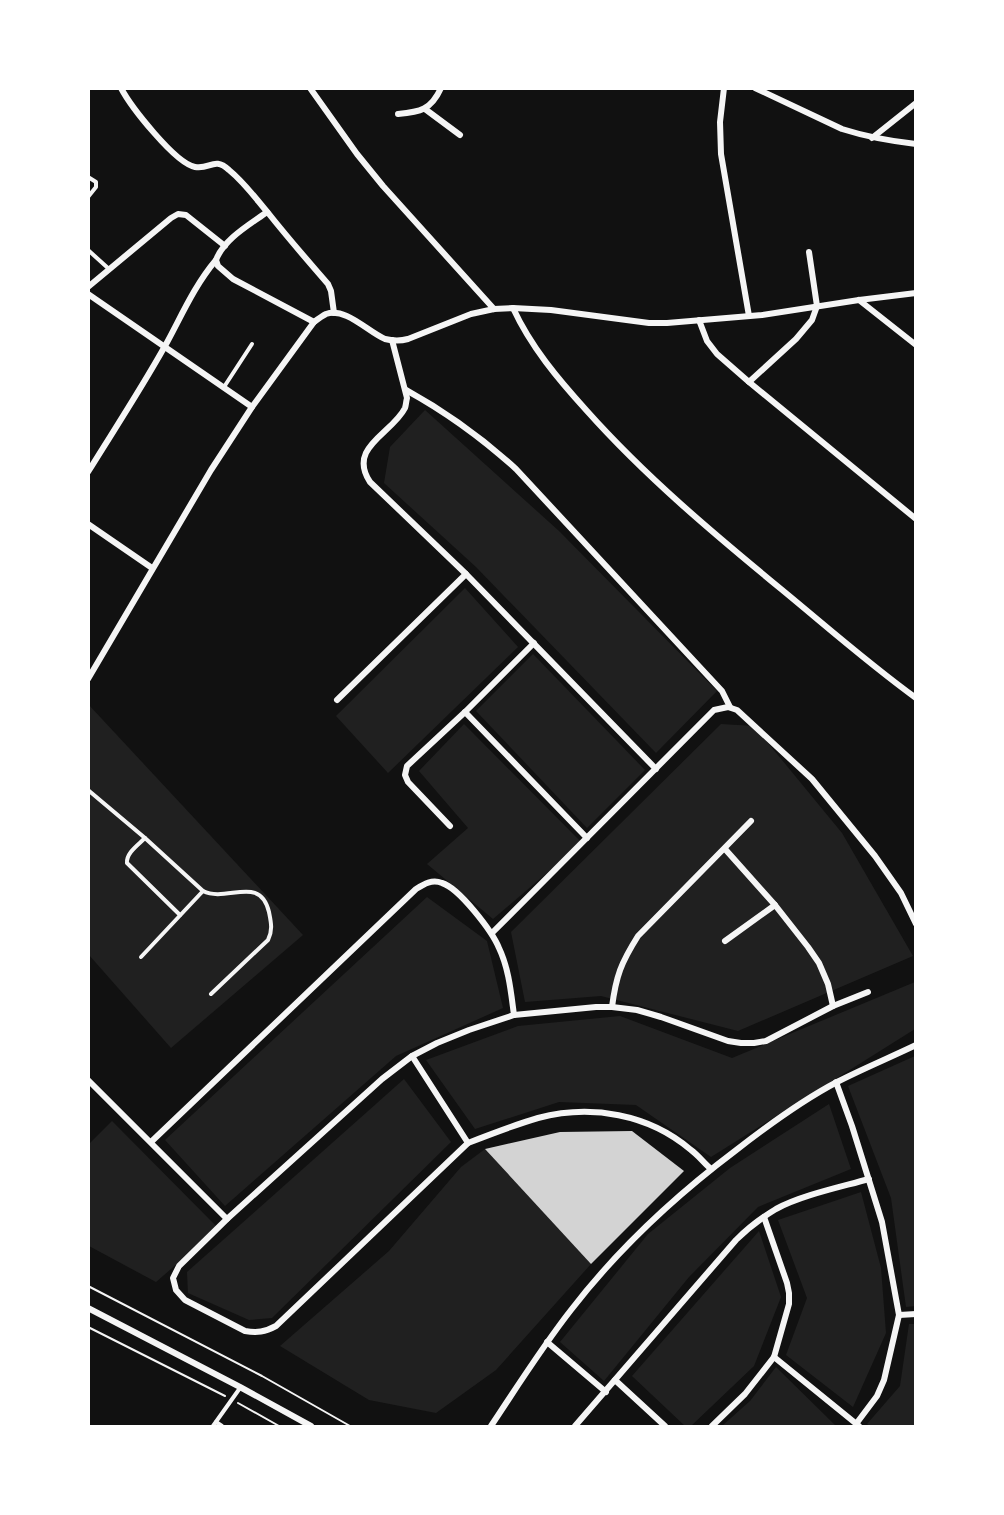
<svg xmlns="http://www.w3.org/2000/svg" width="1004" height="1515" viewBox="0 0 1004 1515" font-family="Poppins,sans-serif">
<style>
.green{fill:#202020}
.building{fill:#d3d3d3}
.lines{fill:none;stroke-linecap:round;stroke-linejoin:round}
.path{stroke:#f5f5f5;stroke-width:2}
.service{stroke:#f5f5f5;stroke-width:4}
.minor{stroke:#f5f5f5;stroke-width:6}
</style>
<rect width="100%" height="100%" fill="#111"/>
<!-- green -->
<g class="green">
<path d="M425,410L559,531L717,691L656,753L476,567L384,483L390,447Z"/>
<path d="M465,588L518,647L388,773L336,716Z"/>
<path d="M533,654L645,770L587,828L476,711Z"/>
<path d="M88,704L303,935L171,1048L89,955Z"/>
<path d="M464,724L582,843L493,919L427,864L468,828L419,771Z"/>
<path d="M721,724L754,726L842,833L913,956L738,1031L601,996L525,1002L511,932Z"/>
<path d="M427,897L487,941L503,1008L396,1056L225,1206L165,1140Z"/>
<path d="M915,982V1029L711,1157L636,1105L559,1102L475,1129L426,1060L518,1026L620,1016L732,1058Z"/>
<path d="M915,1056L916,1306L906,1307L891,1198L848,1086Z"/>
<path d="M404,1079L451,1142L272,1318L249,1320L188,1293L187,1272Z"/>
<path d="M829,1104L851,1169L758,1207L689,1277L604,1381L560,1342L648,1234L730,1168Z"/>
<path d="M112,1121L218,1228L156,1282L89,1246L88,1145Z"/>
<path d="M485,1149L591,1264L496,1370L436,1413L369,1400L280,1346L389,1251L461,1167Z"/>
<path d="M861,1192L881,1268L886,1333L853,1407L786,1355L807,1298L778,1220Z"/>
<path d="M759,1231L781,1297L754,1366L691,1426H685L632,1376Z"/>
<path d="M909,1324H915V1426H870L867,1424L900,1386Z"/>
<path d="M776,1367L835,1425L833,1426H722L750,1401Z"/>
</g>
<!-- building -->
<path class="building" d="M632,1131L684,1171L591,1264L485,1149L560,1132Z"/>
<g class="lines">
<!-- path -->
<g class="path">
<path d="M88,1286L262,1376L350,1426"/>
<path d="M88,1327L225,1396"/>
<path d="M238,1403L279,1426"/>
</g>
<!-- service -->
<g class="service">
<path d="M88,177L96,182V187L88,197"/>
<path d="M88,250L109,269"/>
<path d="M224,387L252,344"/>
<path d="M88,790L145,838L203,891C227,903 260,874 269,912C271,922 273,930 268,940L211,994"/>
<path d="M145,838C138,845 126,853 127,863L180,915"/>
<path d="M141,957L203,891"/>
<path d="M216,1422L222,1426"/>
<path d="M213,1426L240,1388"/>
</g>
<!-- minor -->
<g class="minor">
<path d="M121,88C131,107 175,163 195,167C210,170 214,156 229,170C245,183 256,199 269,214C288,238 308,261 328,284L331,291L334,313"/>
<path d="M310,88L357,154L383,186L494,309"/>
<path d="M724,88L720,122L721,154L749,316"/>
<path d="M755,88L842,129C867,137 890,141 916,144"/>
<path d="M425,109L460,135"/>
<path d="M398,114C420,112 431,110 441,88"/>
<path d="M872,138L916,103"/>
<path d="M267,212C249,225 224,239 216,260L218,266L233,279L314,322"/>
<path d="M88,287L171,218L178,214L186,215L225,246"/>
<path d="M88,294L252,407"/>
<path d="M859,300L916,345"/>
<path d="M513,308C531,347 558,379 587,411C646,477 713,533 781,589C826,626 869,664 916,698"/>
<path d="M699,320L707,341L717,354L749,382L916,519"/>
<path d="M392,340L407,398C406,402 406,405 405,408C392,434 347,447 370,482L466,574L656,769"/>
<path d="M749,382L796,339L812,320L817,306L809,252"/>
<path d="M406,390C446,412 482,438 516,469L722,691L730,707"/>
<path d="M88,472C114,430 141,389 165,346C181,317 194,286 216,260"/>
<path d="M88,524L152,568"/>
<path d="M88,679L211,470L252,407L314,322C318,319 322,316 326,314C346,307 368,332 385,339C393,341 401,341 408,339L471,314L494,309L513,308L551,310L649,323H667L762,315L859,300L916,293"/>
<path d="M337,700L466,574"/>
<path d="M465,712L587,838"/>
<path d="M450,826L408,782L405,775L407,766L465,712L534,643"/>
<path d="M725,849L775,905L808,947L819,963L828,984L833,1006"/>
<path d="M492,933L714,710L728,707L737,710L812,779L875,856L901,893L916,924"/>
<path d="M725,941L775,905"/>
<path d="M612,1007C616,976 621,963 638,936L751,821"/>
<path d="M412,1056L468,1143"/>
<path d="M88,1080L227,1219"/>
<path d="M836,1082L852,1126L882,1222L899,1315L884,1380L877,1396L856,1424"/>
<path d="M151,1142L416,889C424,884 432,879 442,883C459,888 492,931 499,948C509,969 511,993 514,1015"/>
<path d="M711,1169C704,1163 698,1155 691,1150C649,1114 591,1104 538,1118C514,1125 491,1134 468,1143L276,1326C265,1332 257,1333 245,1331L185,1300L176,1290L173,1278L179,1266L227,1219L382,1079L412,1056L437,1043L469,1030L514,1015L596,1007H612L637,1010L661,1017L728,1041L741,1043H754L766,1041L833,1006L868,992"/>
<path d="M88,1308L240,1387L311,1426"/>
<path d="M899,1315L916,1314"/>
<path d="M547,1342L606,1392"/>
<path d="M774,1357L859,1426"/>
<path d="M615,1380L665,1426"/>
<path d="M491,1426C517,1387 542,1347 571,1310C618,1249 674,1197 735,1151C767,1126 801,1101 837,1082C862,1069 889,1058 916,1045"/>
<path d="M575,1426L736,1240C748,1228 761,1218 776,1209C802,1195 841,1187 869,1179"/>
<path d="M712,1426L745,1394L774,1357L789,1304V1293L787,1283L764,1217"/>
</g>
</g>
<!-- border -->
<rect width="1004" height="1515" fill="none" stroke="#ffffff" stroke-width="180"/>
</svg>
